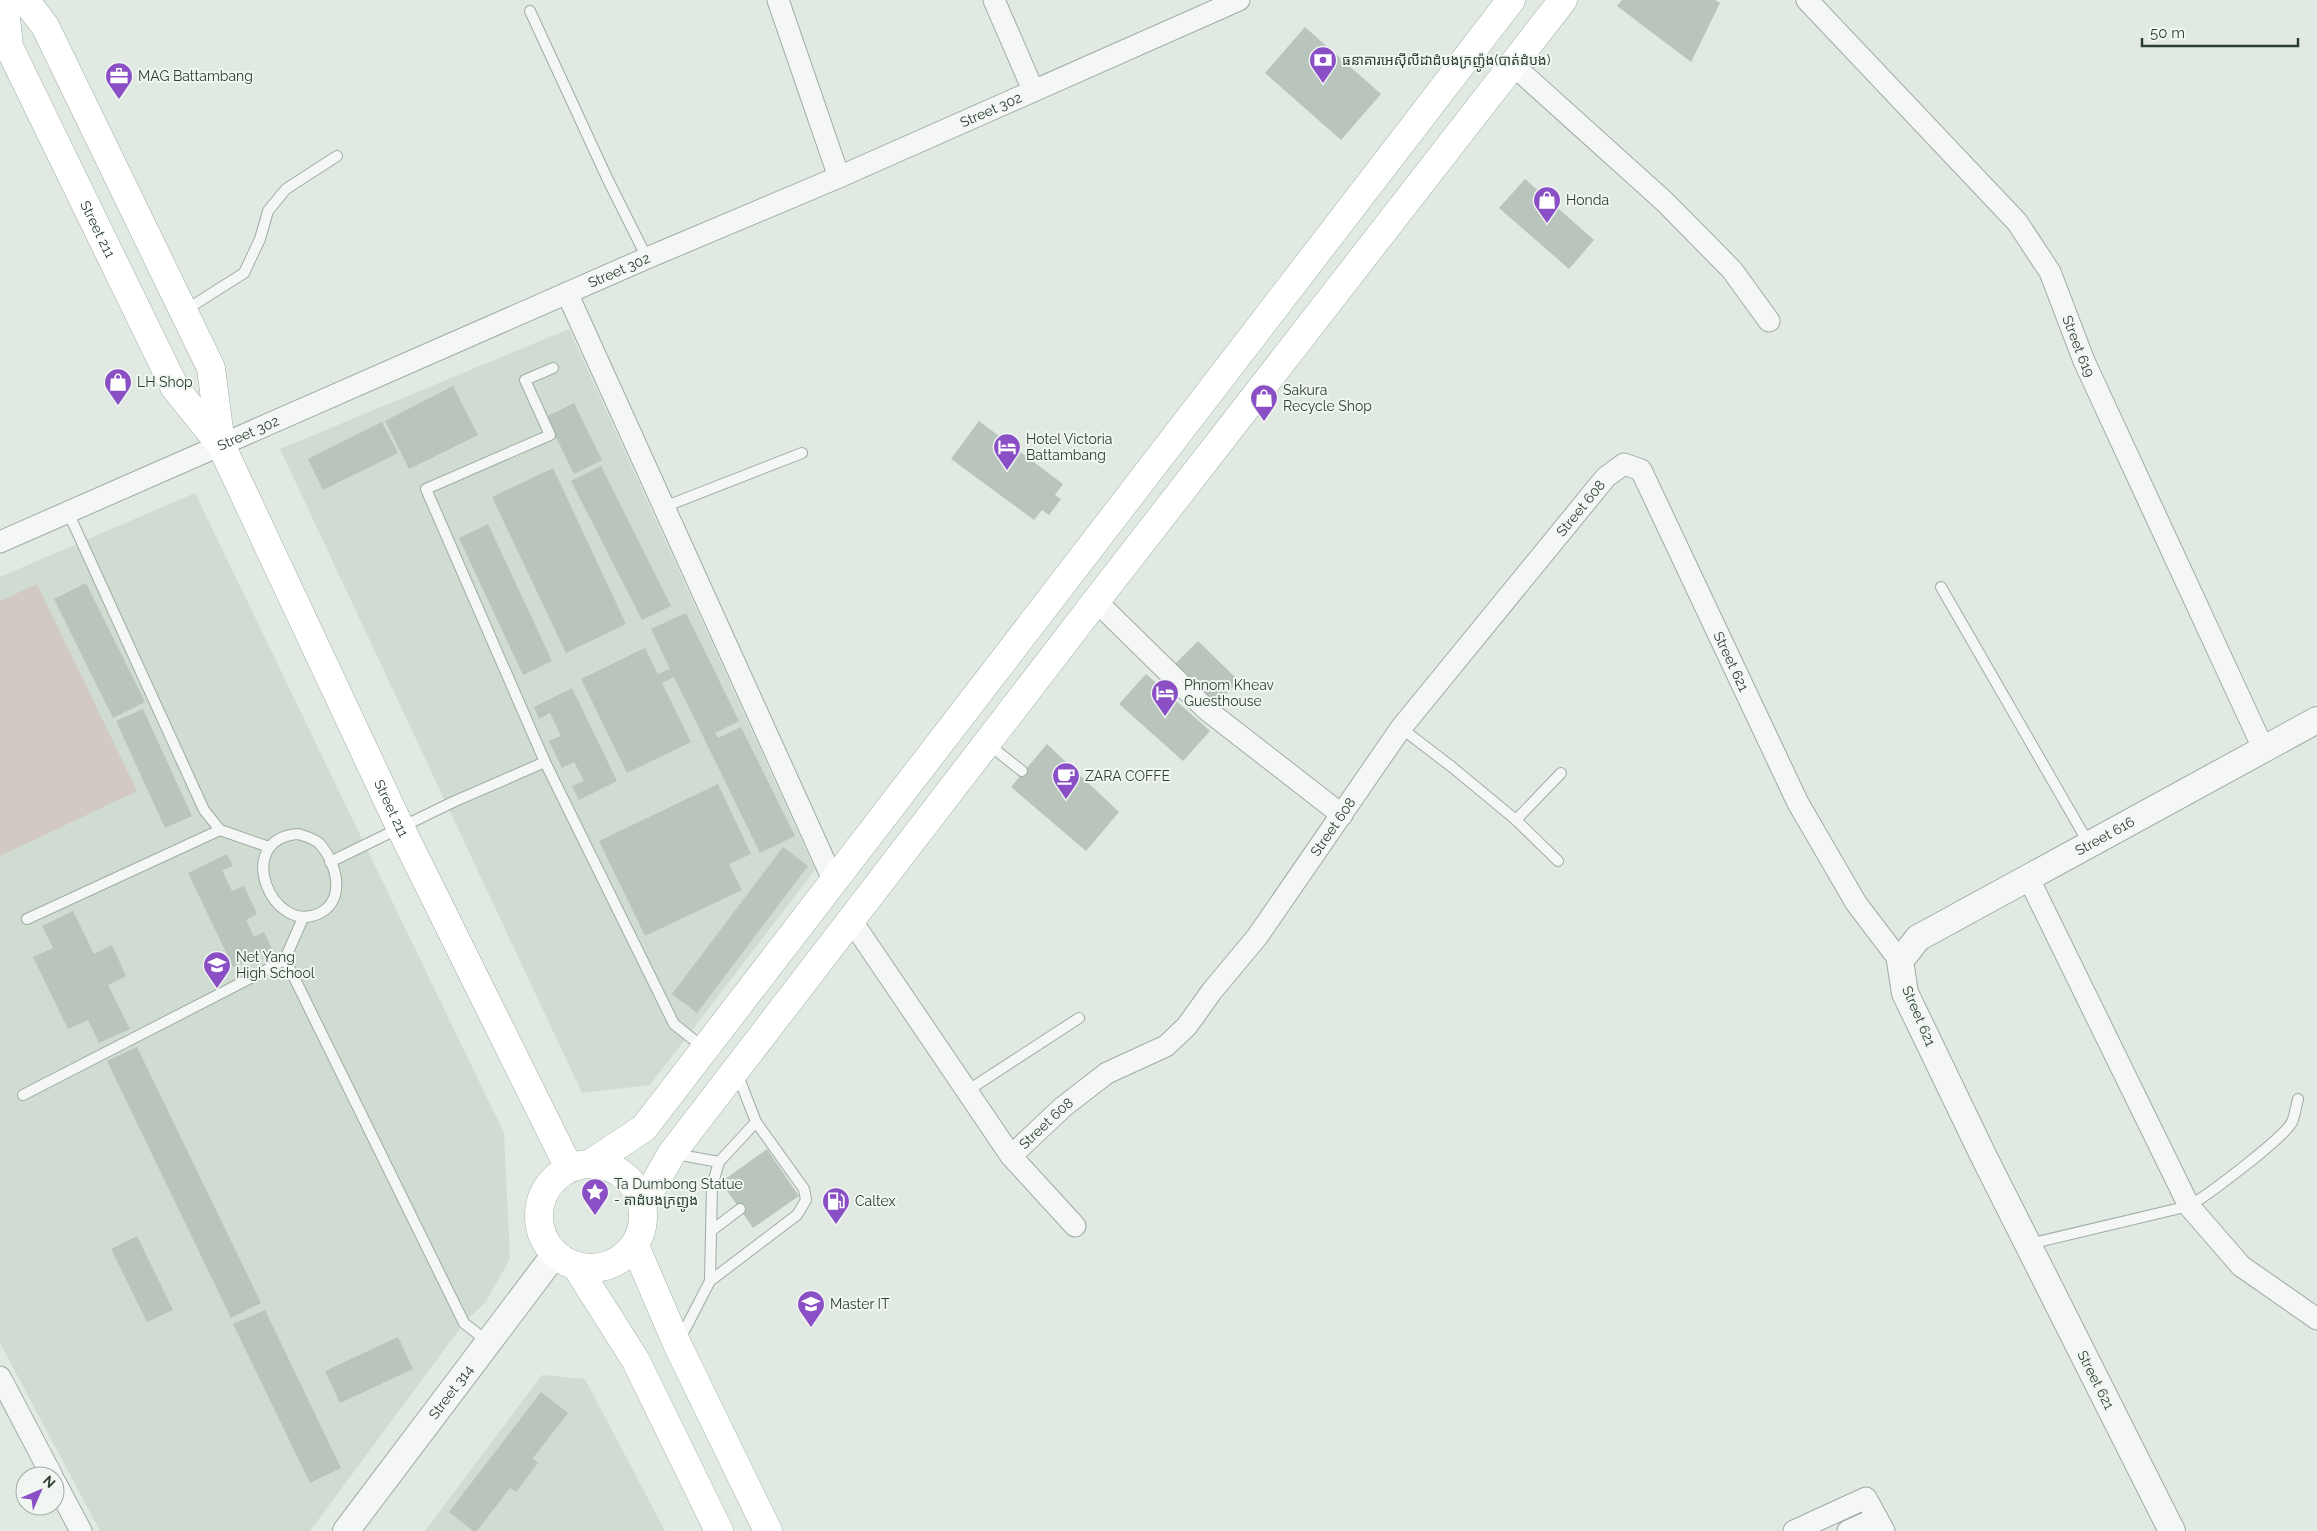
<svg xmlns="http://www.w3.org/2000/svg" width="2317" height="1531" viewBox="0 0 2317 1531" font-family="Raleway,'Noto Sans Khmer',sans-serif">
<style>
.built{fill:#d0dbd2}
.park{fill:#d2c9c3}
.building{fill:#b9c5bc}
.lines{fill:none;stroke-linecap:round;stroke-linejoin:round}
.service-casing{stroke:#9faca3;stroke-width:12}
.minor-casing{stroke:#9faca3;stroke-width:23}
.tertiary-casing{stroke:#9faca3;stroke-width:28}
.secondary-casing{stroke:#9faca3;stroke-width:29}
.primary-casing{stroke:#a1b4a6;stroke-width:29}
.service{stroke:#f4f7f5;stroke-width:10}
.minor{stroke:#f4f7f5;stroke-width:21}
.tertiary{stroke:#f4f7f5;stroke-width:26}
.secondary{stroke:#fff;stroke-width:28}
.primary{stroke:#fff;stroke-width:28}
.labels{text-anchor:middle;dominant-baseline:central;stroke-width:4;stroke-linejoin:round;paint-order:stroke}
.poi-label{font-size:14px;fill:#2b4031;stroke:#f1f6f2;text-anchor:start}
.street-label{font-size:14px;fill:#2b4031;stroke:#f1f6f2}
</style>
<rect width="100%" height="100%" fill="#e1e9e3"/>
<!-- built -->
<g class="built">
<path d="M569,329L815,870L650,1085L582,1093L280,449Z"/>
<path d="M195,493L504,1133L510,1259L485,1303L464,1323L310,1531H100L0,1343V577Z"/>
<path d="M542,1375L585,1379L665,1531H425Z"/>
</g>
<!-- park -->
<path class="park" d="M37,584L137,791L0,856V601Z"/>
<!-- building -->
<g class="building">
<path d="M1622,0H1715L1720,3L1691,62L1617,6Z"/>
<path d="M1305,27L1381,94L1341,140L1265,73Z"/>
<path d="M1525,179L1594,240L1569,269L1499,208Z"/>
<path d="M453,386L478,435L409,469L385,421Z"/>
<path d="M574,403L602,460L574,474L546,417Z"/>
<path d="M979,421L1063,484L1055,495L1061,499L1049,515L1042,510L1034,520L951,459Z"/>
<path d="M382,422L398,453L323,490L308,459Z"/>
<path d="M601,466L671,606L642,620L571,481Z"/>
<path d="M553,468L626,624L566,653L492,497Z"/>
<path d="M488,524L552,661L523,675L459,538Z"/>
<path d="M86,583L145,702L113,718L54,599Z"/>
<path d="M686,613L739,721L715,733L718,738L741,727L795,836L760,853L674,677L662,683L691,742L627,773L581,679L645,648L658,674L670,669L651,629Z"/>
<path d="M1198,641L1239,681L1210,710L1173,666Z"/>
<path d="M1146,674L1210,731L1183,761L1119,704Z"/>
<path d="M572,688L617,781L579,800L572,786L584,781L574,762L562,768L549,741L561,736L550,713L539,719L534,707Z"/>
<path d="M143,709L192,816L165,828L116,721Z"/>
<path d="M1047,744L1119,812L1086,851L1011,787Z"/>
<path d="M718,784L751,854L729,864L742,890L645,936L599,841Z"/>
<path d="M783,847L808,866L697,1013L672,994Z"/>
<path d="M227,854L233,866L222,870L232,891L244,886L257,914L246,920L254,937L264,932L272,949L233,967L188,873Z"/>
<path d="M73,911L94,954L112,945L126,976L108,985L130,1029L99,1043L88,1020L68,1029L33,957L53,948L42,926Z"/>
<path d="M137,1047L261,1303L231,1318L107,1061Z"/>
<path d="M767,1149L799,1196L753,1228L721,1182Z"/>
<path d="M137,1236L173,1310L147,1322L111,1249Z"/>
<path d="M265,1310L341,1468L310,1483L233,1324Z"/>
<path d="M398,1337L413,1369L340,1403L325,1371Z"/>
<path d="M541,1392L568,1413L533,1458L538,1463L516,1492L510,1488L477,1531H473L449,1512Z"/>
</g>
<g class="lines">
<!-- service casing -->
<g class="service-casing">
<g id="service">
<path d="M530,11L608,180L647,258"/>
<path d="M184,311L244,273L260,239L268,211L286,189L337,156"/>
<path d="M664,507L802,453"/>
<path d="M68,512L204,810L220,830L269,847"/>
<path d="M1941,587L2089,844"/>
<path d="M1401,728L1452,767L1516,820L1561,773"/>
<path d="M988,744L1022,771"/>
<path d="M545,762L674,1024L704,1048"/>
<path d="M1516,820L1558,861"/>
<path d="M298,834C305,836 313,838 319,843C336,861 347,899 320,913C272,937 232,839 298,834Z"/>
<path d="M330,862L453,802L545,762L426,489L550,435L525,380L553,368"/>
<path d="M27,919L220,830"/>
<path d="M285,959L464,1323L488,1342"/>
<path d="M967,1091L1079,1018"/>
<path d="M23,1095L274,966L285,959L303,918"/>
<path d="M675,1154L719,1162"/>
<path d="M711,1231L740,1209"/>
<path d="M2029,1244L2189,1206C2208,1195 2284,1138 2292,1122C2295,1115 2296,1106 2298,1099"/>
<path d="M710,1281L712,1186L719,1162L756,1122"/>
<path d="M680,1339L710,1281L797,1215L806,1200L804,1189L756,1122L737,1073"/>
</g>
</g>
<!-- minor casing -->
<g class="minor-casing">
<g id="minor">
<path d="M778,0L839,177"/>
<path d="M994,0L1033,90"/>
<path id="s1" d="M1807,0L2017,222L2050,272L2084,361L2264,750"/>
<path d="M1513,65L1665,202L1732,270L1769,321"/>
<path d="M567,293L834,882"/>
<path id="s2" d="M0,542L647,258L839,177L1239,0"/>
<path d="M1096,601L1207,710L1342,815"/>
<path d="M2028,877L2189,1206L2241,1266L2317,1319"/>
<path d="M851,920L1011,1156L1075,1226"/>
<path id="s3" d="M1011,1156L1063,1107L1107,1073L1166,1046L1187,1026L1212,991L1257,937L1401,728L1606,477L1624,464L1641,470L1798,803L1856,903L1900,961"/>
<path d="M0,1377L52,1476"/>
<path d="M55,1482L81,1531"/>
<path d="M1794,1531L1866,1498L1884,1531"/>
<path d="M1848,1531L1877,1518"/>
</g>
</g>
<!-- tertiary casing -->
<g class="tertiary-casing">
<g id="tertiary">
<path id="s4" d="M346,1531L555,1254"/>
<path id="s5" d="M2172,1531L1984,1157L1905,993L1900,961L1918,938L2317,720"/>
</g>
</g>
<!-- secondary casing -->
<g class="secondary-casing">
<g id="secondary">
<path id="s6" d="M4,0L9,47L175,388L221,445L401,829L569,1168"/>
<path d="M25,0L45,26L211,368L221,445"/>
</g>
</g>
<!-- primary casing -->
<g class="primary-casing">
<g id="primary">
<path d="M591,1163L644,1128L1511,0"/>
<circle cx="591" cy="1216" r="52"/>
<path d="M643,1204L672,1153L1096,601L1563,0"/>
<path d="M635,1246L677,1344L768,1531"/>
<path d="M576,1266L636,1361L719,1531"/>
</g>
</g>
<!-- service -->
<use href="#service" class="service"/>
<!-- minor -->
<use href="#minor" class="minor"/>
<!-- tertiary -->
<use href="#tertiary" class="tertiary"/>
<!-- secondary -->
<use href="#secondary" class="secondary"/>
<!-- primary -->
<use href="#primary" class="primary"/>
</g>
<!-- icons -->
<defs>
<g id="bank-pin" transform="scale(1.4375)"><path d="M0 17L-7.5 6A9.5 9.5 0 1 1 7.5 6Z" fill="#8b4fc5" stroke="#f1f6f2"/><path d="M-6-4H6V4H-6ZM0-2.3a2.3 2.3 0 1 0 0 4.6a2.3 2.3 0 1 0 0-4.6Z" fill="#fff"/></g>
<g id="office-pin" transform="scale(1.4375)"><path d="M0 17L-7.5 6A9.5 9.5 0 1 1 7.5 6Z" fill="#8b4fc5" stroke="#f1f6f2"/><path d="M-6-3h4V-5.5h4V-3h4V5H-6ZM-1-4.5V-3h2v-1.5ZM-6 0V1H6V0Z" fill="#fff"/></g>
<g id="shop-pin" transform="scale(1.4375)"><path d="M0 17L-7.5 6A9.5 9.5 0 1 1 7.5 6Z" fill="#8b4fc5" stroke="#f1f6f2"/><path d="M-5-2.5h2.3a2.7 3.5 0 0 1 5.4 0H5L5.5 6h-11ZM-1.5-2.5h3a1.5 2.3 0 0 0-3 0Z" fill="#fff"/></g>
<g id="hotel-pin" transform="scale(1.4375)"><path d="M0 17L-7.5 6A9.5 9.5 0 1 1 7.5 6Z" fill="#8b4fc5" stroke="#f1f6f2"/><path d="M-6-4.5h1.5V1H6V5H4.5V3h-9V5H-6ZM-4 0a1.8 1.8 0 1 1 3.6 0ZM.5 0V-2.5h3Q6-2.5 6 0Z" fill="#fff"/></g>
<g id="cafe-pin" transform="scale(1.4375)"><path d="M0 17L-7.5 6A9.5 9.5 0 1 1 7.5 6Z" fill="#8b4fc5" stroke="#f1f6f2"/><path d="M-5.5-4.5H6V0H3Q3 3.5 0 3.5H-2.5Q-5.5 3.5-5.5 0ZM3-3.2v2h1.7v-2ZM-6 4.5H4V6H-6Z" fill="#fff"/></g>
<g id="school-pin" transform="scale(1.4375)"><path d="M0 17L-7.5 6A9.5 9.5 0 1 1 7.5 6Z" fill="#8b4fc5" stroke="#f1f6f2"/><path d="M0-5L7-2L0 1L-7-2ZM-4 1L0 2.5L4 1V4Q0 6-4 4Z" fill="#fff"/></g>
<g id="sight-pin" transform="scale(1.4375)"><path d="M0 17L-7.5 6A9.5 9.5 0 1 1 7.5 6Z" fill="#8b4fc5" stroke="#f1f6f2"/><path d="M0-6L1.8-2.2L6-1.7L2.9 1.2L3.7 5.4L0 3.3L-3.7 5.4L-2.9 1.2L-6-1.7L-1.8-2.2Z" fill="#fff"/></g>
<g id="fuel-pin" transform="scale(1.4375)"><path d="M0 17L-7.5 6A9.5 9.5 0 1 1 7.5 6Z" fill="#8b4fc5" stroke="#f1f6f2"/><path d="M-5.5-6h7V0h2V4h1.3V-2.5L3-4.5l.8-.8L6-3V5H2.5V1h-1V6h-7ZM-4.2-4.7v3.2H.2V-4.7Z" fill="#fff"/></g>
<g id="university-pin" transform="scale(1.4375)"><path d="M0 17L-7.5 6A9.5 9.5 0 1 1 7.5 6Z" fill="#8b4fc5" stroke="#f1f6f2"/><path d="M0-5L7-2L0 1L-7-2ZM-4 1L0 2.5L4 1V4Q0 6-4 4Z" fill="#fff"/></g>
</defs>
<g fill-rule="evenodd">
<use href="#bank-pin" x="1323" y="60"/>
<use href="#office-pin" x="119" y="76"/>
<use href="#shop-pin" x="1547" y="200"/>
<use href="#shop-pin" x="118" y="382"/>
<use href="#shop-pin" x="1264" y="398"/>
<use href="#hotel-pin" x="1007" y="447"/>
<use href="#hotel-pin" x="1165" y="693"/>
<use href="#cafe-pin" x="1066" y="776"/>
<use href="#school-pin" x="217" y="965"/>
<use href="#sight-pin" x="595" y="1192"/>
<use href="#fuel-pin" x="836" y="1201"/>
<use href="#university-pin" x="811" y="1304"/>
</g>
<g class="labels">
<!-- poi labels -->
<g class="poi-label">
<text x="1342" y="60">ធនាគារអេស៊ីលីដាដំបងក្រញ៉ូង(បាត់ដំបង)</text>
<text x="138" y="76">MAG Battambang</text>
<text x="1566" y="200">Honda</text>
<text x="137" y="382">LH Shop</text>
<text x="1283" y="390">Sakura<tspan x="1283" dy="16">Recycle Shop</tspan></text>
<text x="1026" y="439">Hotel Victoria<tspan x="1026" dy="16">Battambang</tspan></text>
<text x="1184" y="685">Phnom Kheav<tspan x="1184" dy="16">Guesthouse</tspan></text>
<text x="1085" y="776">ZARA COFFE</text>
<text x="236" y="957">Net Yang<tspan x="236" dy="16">High School</tspan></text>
<text x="614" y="1184">Ta Dumbong Statue<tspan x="614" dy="16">- តាដំបងក្រញូង</tspan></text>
<text x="855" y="1201">Caltex</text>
<text x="830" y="1304">Master IT</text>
</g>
<!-- street labels -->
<g class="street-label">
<text stroke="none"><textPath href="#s2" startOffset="1081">Street 302</textPath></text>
<text stroke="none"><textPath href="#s6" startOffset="250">Street 211</textPath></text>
<text stroke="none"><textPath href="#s2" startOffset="676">Street 302</textPath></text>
<text stroke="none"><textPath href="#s1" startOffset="445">Street 619</textPath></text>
<text stroke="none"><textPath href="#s2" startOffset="271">Street 302</textPath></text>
<text stroke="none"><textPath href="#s3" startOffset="872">Street 608</textPath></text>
<text stroke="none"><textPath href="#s3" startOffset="1164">Street 621</textPath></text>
<text stroke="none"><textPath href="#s6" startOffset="901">Street 211</textPath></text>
<text stroke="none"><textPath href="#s3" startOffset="468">Street 608</textPath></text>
<text stroke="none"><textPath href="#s5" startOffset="875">Street 616</textPath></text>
<text transform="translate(1919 1016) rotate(67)">Street 621</text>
<text stroke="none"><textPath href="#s3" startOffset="48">Street 608</textPath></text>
<text transform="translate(2096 1380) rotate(63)">Street 621</text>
<text stroke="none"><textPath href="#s4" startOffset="174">Street 314</textPath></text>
</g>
</g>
<!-- north arrow -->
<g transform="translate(40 1491) rotate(45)"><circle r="24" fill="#f1f6f2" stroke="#a2ada5"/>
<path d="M0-4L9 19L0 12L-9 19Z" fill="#8b4fc5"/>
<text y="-8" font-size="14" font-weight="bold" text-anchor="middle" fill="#2b4031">N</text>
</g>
<!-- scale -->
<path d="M2142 38v8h156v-8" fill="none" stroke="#2b4031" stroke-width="2.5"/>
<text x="2150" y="38" font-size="15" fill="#2b4031" stroke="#f1f6f2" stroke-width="4" paint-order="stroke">50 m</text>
</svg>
